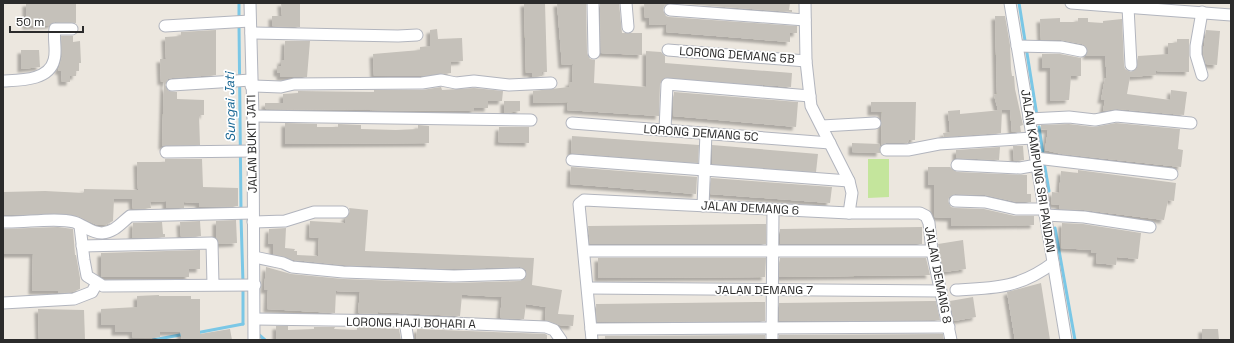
<svg xmlns="http://www.w3.org/2000/svg" width="1234" height="343" viewBox="0 0 1234 343" font-family="'Space Grotesk',sans-serif">
<style>
.pitch{fill:#c4e59c}
.lines{fill:none;stroke-linecap:round;stroke-linejoin:round}
.stream{stroke:#7ac7e6;stroke-width:3}
.building{fill:#c5c1ba;filter:url(#shadow)}
.minor-casing{stroke:#b2b5be;stroke-width:13}
.minor{stroke:#fff;stroke-width:11}
.labels{text-anchor:middle;dominant-baseline:central;stroke-width:3.5;stroke-linejoin:round;paint-order:stroke}
.street-label{font-size:12px;fill:#2b2b2b;stroke:#fff}
.water-label{font-size:13px;font-style:italic;fill:#176693;stroke:#fff}
</style>
<defs>
<filter id="shadow"><feDropShadow dx="-3.5" dy="3.5" stdDeviation="1" flood-color="#0004"/></filter>
</defs>
<rect width="100%" height="100%" fill="#ece7df"/>
<!-- pitch -->
<path class="pitch" d="M868,159H889V197L868,198Z"/>
<g class="lines">
<!-- stream -->
<g class="stream">
<path d="M239,3V19"/>
<path d="M1019,3L1037,116"/>
<path d="M239,25L241,210"/>
<path d="M1039,127L1043,154"/>
<path d="M1044,162L1049,191"/>
<path d="M241,217L243,283"/>
<path d="M1055,228L1075,340"/>
<path d="M243,288V324"/>
<path d="M196,333L243,324"/>
<path d="M257,333L265,340"/>
<path d="M153,340L185,334"/>
</g>
</g>
<!-- building -->
<g class="building">
<path d="M26,3H76V23L55,22L50,25L26,26Z"/>
<path d="M281,3H300V27L272,26V16H282Z"/>
<path d="M524,3H545L547,72H542V76L532,77V73H526Z"/>
<path d="M557,3H586L587,53L590,59L595,60L594,83L646,87V51L661,52L665,56V63L792,73L791,87L664,78L660,84L659,116L567,110L568,102L533,103V91L569,87V82H572L573,64L562,65Z"/>
<path d="M600,3H619L622,33H642V55L601,53Z"/>
<path d="M644,3H790L789,10H792V12L671,3L664,6L663,10L666,16L669,17L797,26V33H790V42L666,32L667,24L649,25V18H645Z"/>
<path d="M995,16H1005L1010,45L1011,69L1012,76H1014L1015,89L1023,125L1020,126L1021,132H1012L1010,110H998L994,95L997,94Z"/>
<path d="M1060,18V22H1078V18H1088V22L1103,23V21L1122,19L1124,65L1125,69L1131,72L1137,68L1138,56L1168,54V43H1177V39H1189V72L1156,71V75L1130,77L1127,94L1170,100L1171,90L1187,92L1184,115L1117,109L1103,111L1105,100H1101L1105,78L1107,79L1105,56H1086L1088,49L1082,44L1061,40H1041L1040,19Z"/>
<path d="M437,29L438,39L462,38L463,61L451,62V73L421,76H374L373,54L420,50V47L430,46V30Z"/>
<path d="M216,30V75L172,78L168,79L165,85L169,91L177,92V99L204,100V115H199L200,145L162,146L164,81L161,82L160,59H166L165,37L181,36V32Z"/>
<path d="M1206,30L1220,31L1217,65L1206,64L1203,54Z"/>
<path d="M61,36H73V42L80,41L81,63H79V71H76V76H70V82H62L61,71H58L62,57Z"/>
<path d="M285,41H310L307,77H280V73H277V66H281V60H284Z"/>
<path d="M21,50H39L40,67L21,69Z"/>
<path d="M1042,54H1060L1081,58V76H1071L1069,100L1050,101V68H1042Z"/>
<path d="M441,87L442,90L474,88L503,91L502,101H488V108H474V111L265,109V103H283V94L298,93V91L374,92V90H422Z"/>
<path d="M674,92L798,102L796,127L673,116Z"/>
<path d="M504,101H520V111L504,113Z"/>
<path d="M871,102H916L915,140H909L907,143H886L881,145L882,112H871Z"/>
<path d="M960,110V114L1002,110L1001,133L944,137L943,133L950,132L948,111Z"/>
<path d="M285,123L317,124V127H338V124L361,125V129L396,130L418,129V125L429,126V143L285,144Z"/>
<path d="M1116,123L1180,129L1178,149L1183,150L1181,167L1062,154L1045,150L1048,130L1041,129V125L1069,124L1094,127Z"/>
<path d="M499,127H529V143L498,142Z"/>
<path d="M572,136L699,145L698,163L571,153Z"/>
<path d="M852,143L880,144V153L852,152Z"/>
<path d="M712,145L818,154L816,172L712,164Z"/>
<path d="M1013,146H1023L1024,160L1014,161Z"/>
<path d="M1000,147L999,160L956,158V150Z"/>
<path d="M165,159H202L203,187L238,188V206L199,207V203L184,202V208H166V201L150,202L151,208L133,209L132,199H114L113,221L105,225H97L80,217L67,214L3,215V192L45,191L84,193V189L138,190L137,162H165Z"/>
<path d="M571,167L697,177L696,194L570,184Z"/>
<path d="M928,167H950L957,172L1027,175V194H1031V202H1017L985,195L955,194L949,197L948,201L951,207L955,208L984,209L1015,216H1034V225L951,226V218L934,217V185H928Z"/>
<path d="M1078,170L1176,183L1174,201L1168,200L1164,220L1084,210L1059,209L1060,205L1051,204L1052,192L1059,193L1061,171L1078,173Z"/>
<path d="M711,178L832,187L830,203L710,194Z"/>
<path d="M349,208L368,210L365,251L534,258L532,285L562,290L558,314L574,315L573,326L559,325L545,320L546,307L526,304L524,319L500,318L502,297L467,295H462L460,316L378,312V314L358,313L360,292L336,291L335,313L267,309L268,290H264L266,267L291,274L343,279L454,283L520,281L526,277V270L520,267L454,269L343,265L294,260L273,254V244H268L269,229L286,228L285,248L295,249L294,251H297V255L318,256L319,238L309,237L310,221L345,223V218L350,212Z"/>
<path d="M236,220L237,243L219,244L216,238V221Z"/>
<path d="M200,221L201,236L181,237L180,222Z"/>
<path d="M162,222L163,234H165V237L132,238L133,223Z"/>
<path d="M1062,223L1083,224L1141,233L1138,259L1117,257L1116,265L1096,263L1097,253H1091L1092,250L1061,248Z"/>
<path d="M759,224H766V244H590L588,226Z"/>
<path d="M58,227L73,229L75,255H76L80,278V289L72,292L58,293V291H32L33,254H3V229Z"/>
<path d="M922,227V244H780V229Z"/>
<path d="M963,240L966,269L944,272L938,244Z"/>
<path d="M200,250V269H189V277H101V253Z"/>
<path d="M598,258H766L765,277L598,278Z"/>
<path d="M780,258H926L930,275L779,277Z"/>
<path d="M1041,283L1050,340H1015L1007,292Z"/>
<path d="M159,295V296H191V299H200V334L230,329L232,340H182L180,332H160V337L133,338L132,332H115V325H101V309L137,307V296Z"/>
<path d="M973,297L976,317L954,321L950,301Z"/>
<path d="M932,301H936L940,320L779,321V303Z"/>
<path d="M757,302H765V321L597,322L596,304Z"/>
<path d="M38,309L84,310L85,340H39Z"/>
<path d="M276,326H288V330L314,329V327H335L334,329L357,330V327L399,329L401,340H276Z"/>
<path d="M417,329L545,334L547,335V340H416Z"/>
<path d="M1202,329H1218L1219,340H1202Z"/>
<path d="M943,334L944,340H779V335Z"/>
<path d="M765,335V340H605V336Z"/>
</g>
<g class="lines">
<!-- minor casing -->
<g class="minor-casing">
<g id="minor">
<path d="M250,3L253,116L254,340"/>
<path d="M593,3L594,53"/>
<path d="M626,3L628,27"/>
<path d="M805,3L806,61L811,106L849,181L852,193L849,213"/>
<path d="M1010,3L1066,340"/>
<path d="M1071,3L1231,15"/>
<path d="M1128,7L1131,65"/>
<path d="M670,10L805,20"/>
<path d="M1202,12L1196,46V55L1202,75"/>
<path d="M165,26L250,21"/>
<path d="M251,33L398,36L417,35"/>
<path d="M1017,46L1061,47L1081,51"/>
<path d="M668,50L806,61"/>
<path d="M3,81C19,80 49,81 54,60C57,51 53,39 55,29H72"/>
<path d="M172,85L251,80"/>
<path d="M251,86L281,87L294,84L422,83L441,80L456,83L474,81L509,85L551,83"/>
<path d="M253,116L531,120"/>
<path d="M1029,119L1069,117L1095,120L1116,116L1191,123"/>
<path d="M572,123L830,143"/>
<path d="M822,126L875,123"/>
<path d="M665,130L667,84L810,96"/>
<path d="M886,150H908L939,144L1033,138"/>
<path d="M166,152L253,151"/>
<path d="M1036,158L1172,174"/>
<path d="M572,160L849,181"/>
<path d="M957,165L1020,168L1037,165"/>
<path d="M955,201L985,202L1016,209H1044"/>
<path d="M703,206L706,133"/>
<path d="M1045,215L1084,217L1150,227"/>
<path d="M3,222C24,223 56,217 74,222C84,225 91,233 102,233C115,232 121,223 130,216L252,213"/>
<path d="M253,222L285,221L314,212H343"/>
<path d="M80,226L84,260L87,276L103,286L255,285"/>
<path d="M82,246L212,243L213,284"/>
<path d="M584,251H932"/>
<path d="M254,257L283,263L292,267L343,272L454,276L520,274"/>
<path d="M588,288L941,291"/>
<path d="M956,290C995,288 1020,288 1053,263"/>
<path d="M3,303L74,299L92,292L97,283"/>
<path d="M255,319L405,321L546,327L554,330L561,340"/>
<path d="M405,321L408,340"/>
<path d="M591,329L949,327"/>
<path d="M592,340L579,204L584,200L849,213H920L926,216L929,223L932,251L951,340"/>
<path d="M772,340L773,210"/>
</g>
</g>
<!-- minor -->
<use href="#minor" class="minor"/>
</g>
<g class="labels">
<!-- street labels -->
<g class="street-label">
<text transform="translate(737 55) rotate(4)">LORONG DEMANG 5B</text>
<text transform="translate(701 133) rotate(4)">LORONG DEMANG 5C</text>
<text transform="translate(252 144) rotate(-91)">JALAN BUKIT JATI</text>
<text transform="translate(1038 171) rotate(81)">JALAN KAMPUNG SRI PANDAN</text>
<text transform="translate(750 208) rotate(3)">JALAN DEMANG 6</text>
<text transform="translate(938 275) rotate(79)">JALAN DEMANG 8</text>
<text x="764" y="290">JALAN DEMANG 7</text>
<text transform="translate(411 323) rotate(1)">LORONG HAJI BOHARI A</text>
</g>
<!-- water labels -->
<g class="water-label">
<text transform="translate(230 107) rotate(-91)">Sungai Jati</text>
</g>
</g>
<!-- border -->
<rect width="1234" height="343" fill="none" stroke="#2b2b2b" stroke-width="8"/>
<!-- scale -->
<path d="M10 26v6h73v-6" fill="none" stroke="#2b2b2b" stroke-width="2"/>
<text x="16" y="26" font-size="12" fill="#2b2b2b" stroke="#ffffff" stroke-width="3" paint-order="stroke">50 m</text>
</svg>
